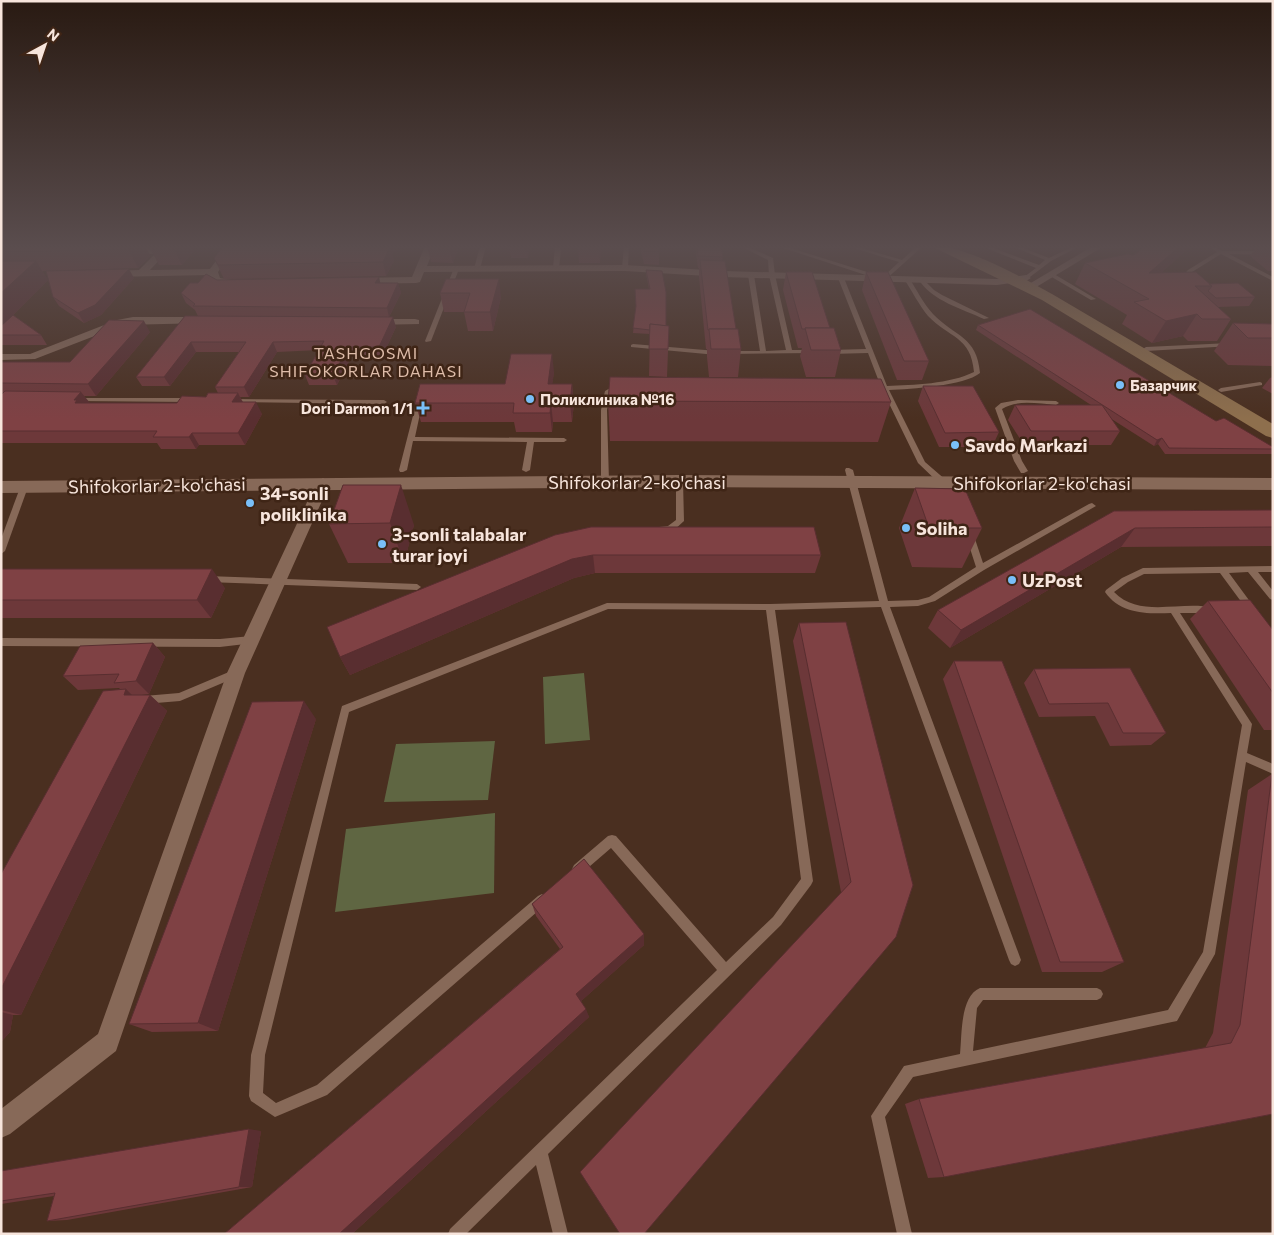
<svg xmlns="http://www.w3.org/2000/svg" width="1274" height="1235" viewBox="0 0 1274 1235" font-family="Commissioner,sans-serif">
<style>
.green{fill:#5f6642}
.lines{fill:none;stroke-linecap:round;stroke-linejoin:round}
.service{fill:#876958;fill-rule:evenodd}
.minor{fill:#876958;fill-rule:evenodd}
.tertiary{fill:#876958;fill-rule:evenodd}
.secondary{fill:#8e6f4d;fill-rule:evenodd}
.wall{fill:#6d383a}
.shaded-wall{fill:#592e30}
.building{fill:#7f4144;stroke:#592e30}
.poi-dot{fill:#79bff8;stroke:#3f2516;stroke-width:2}
.labels{text-anchor:middle;dominant-baseline:central;stroke-width:5;stroke-linejoin:round;paint-order:stroke}
.far-poi-label{font-size:15px;font-weight:bold;fill:#f7e5dc;stroke:#3f2516;text-anchor:start}
.far-neighbourhood-label{font-size:16px;letter-spacing:1px;fill:#debca9;stroke:#3f2516}
.poi-label{font-size:18px;font-weight:bold;fill:#f7e5dc;stroke:#3f2516;text-anchor:start}
.street-label{font-size:18px;fill:#f7e5dc;stroke:#3f2516}
</style>
<rect width="100%" height="100%" fill="#4a2f20"/>
<!-- green -->
<g class="green">
<path d="M584,673L590,740L545,744L543,677Z"/>
<path d="M495,741L488,800L384,802L396,744Z"/>
<path d="M495,813L494,893L335,912L346,829Z"/>
</g>
<g class="lines">
<!-- service -->
<g class="service">
<path d="M480,246H486L480,269L477,271L474,269Z"/>
<path d="M555,246H559L561,250L559,268L556,270L553,268Z"/>
<path d="M624,246H629L628,268L625,270L622,268Z"/>
<path d="M740,246H746L773,258L775,275L792,350H812L814,351V353L728,354V352L730,351H760L748,275L751,273L754,275L766,351L786,350L769,275L768,260Z"/>
<path d="M777,246H784L883,277L899,262L847,246H854L902,260L917,246H923L884,281Z"/>
<path d="M981,246H988L1039,265L1045,260L1012,246H1018L1049,258L1074,246H1080L1051,261L1026,280L1023,278L1024,277L1036,268Z"/>
<path d="M1208,246H1213L1222,251H1273V255L1229,254L1273,277V281L1221,254L1192,272L1183,282H1179V280L1188,270L1217,252Z"/>
<path d="M454,268L459,269L431,341L426,342L425,341Z"/>
<path d="M1050,274H1054L1096,299L1091,300L1050,276Z"/>
<path d="M841,276L844,278L887,386C913,385 950,384 974,372C971,336 949,338 928,316C919,305 912,291 904,279L905,278H909C917,290 923,303 933,314C955,337 977,336 980,373C964,386 911,389 889,390L925,462L947,481V485H941L918,463L883,391H874L871,389L874,387H881L868,353L830,354L827,352L830,350L866,349L838,278Z"/>
<path d="M922,278L934,290L942,295L989,318L984,319C963,309 932,301 919,280Z"/>
<path d="M1230,343L1233,345L1232,346L1146,351L1143,349L1146,347Z"/>
<path d="M633,344L717,351L720,353L717,355L631,347V345Z"/>
<path d="M1260,382L1262,383V385L1221,392L1218,390L1221,388Z"/>
<path d="M621,386L624,388L623,389L615,390L610,393L607,410L609,482L605,484L601,482V410L605,391L612,387Z"/>
<path d="M76,398H191L194,400L191,402L74,401V399Z"/>
<path d="M420,398L423,400L415,437L564,438L567,440L564,442H534L530,470L526,472L522,470L527,442L413,441L407,470L403,472H400L399,470L417,400Z"/>
<path d="M231,399L384,400L387,402L384,404L229,402V400Z"/>
<path d="M1018,400L1056,401L1059,403L1056,405C1039,404 1017,399 1002,409L1022,461L1028,471L1024,473H1021L1014,461L995,408L1001,403Z"/>
<path d="M846,468H849L853,470L888,601L918,600L929,597L976,567L966,536L967,534L970,533L974,536L983,563L1089,504L1092,503L1096,506L984,570L935,601L918,606L890,607L1021,960L1019,964L1015,966L1011,964L1009,960L881,607L775,610L813,881L811,885L781,925L548,1154L568,1234H553L536,1165L466,1234H448L450,1229L717,970L611,848L582,873L578,875L574,873L572,869L574,865L608,836L612,835L616,836L726,962L773,917L801,879L766,610L608,609L349,712L265,1055L263,1093L276,1103L317,1085L538,896L542,894L546,896L548,900L546,904L327,1095L275,1117L251,1101L249,1096L251,1055L342,706L607,603L770,604L879,601L845,470Z"/>
<path d="M676,479H679L683,481L684,521L673,531H659L658,529L659,527L668,526L676,520Z"/>
<path d="M21,485H24L28,487L5,551L1,554V539Z"/>
<path d="M1273,566V572H1258L1273,591V600L1270,599L1248,572L1229,573L1254,607L1255,609L1254,611H1248L1220,573L1144,574L1128,582L1114,592C1140,619 1182,600 1213,608L1214,610L1213,612L1210,613H1180L1250,721L1252,724L1247,753L1273,764V774L1246,762L1215,954L1177,1021L1172,1022L913,1077L885,1117L912,1234H897L871,1116L904,1066L960,1054C962,1035 960,996 980,988H1097L1101,990L1103,994L1101,998L1097,1000H983L977,1008L973,1051L1168,1010L1203,952L1242,725L1171,613C1147,614 1120,614 1105,592L1106,590L1122,578L1143,568Z"/>
<path d="M207,576L417,584L421,587L417,590L207,582L203,579Z"/>
<path d="M251,636L254,637L255,640L254,643L220,647L1,646V638L220,639Z"/>
<path d="M236,669L239,670L241,673L239,676L180,701L144,704L141,703L139,700L141,697L144,696L179,693Z"/>
</g>
<!-- minor -->
<g class="minor">
<path d="M227,246H237L218,272L220,278L237,281L238,283L233,286L212,283L209,275L110,277L105,274L110,271L139,270L155,254L123,253L121,251L126,248L166,249V253L150,270L210,269Z"/>
<path d="M425,246H435L427,266L625,265L724,271L997,279L1026,275L1031,278L1026,281L997,285L724,277L625,271L424,272L420,282L416,283L357,284L352,281L357,278L412,277Z"/>
<path d="M1093,246H1104L1033,289L1024,287Z"/>
<path d="M133,317H205L210,320L205,323L123,325L35,359L1,360V354H30L117,320Z"/>
<path d="M415,319L419,320V324L372,325L367,322L372,319Z"/>
<path d="M323,478L330,483L245,673L116,1051L10,1134L1,1138V1109L98,1034L227,673L316,483Z"/>
</g>
<!-- tertiary -->
<path class="tertiary" d="M679,475L1273,478V490L679,487L1,493V481Z"/>
<!-- secondary -->
<path class="secondary" d="M931,246C964,244 1023,278 1052,294L1273,424V438L1266,436L1042,300Z"/>
</g>
<!-- wall -->
<g class="wall">
<path d="M1,246H145L150,256L138,268L42,271L48,280L13,315L41,335L47,345H1Z"/>
<path d="M149,246H198L182,265H159Z"/>
<path d="M427,246H459L453,263L431,262Z"/>
<path d="M509,246H530L528,258H511Z"/>
<path d="M578,246H601L600,263H579Z"/>
<path d="M641,246H658L659,252V265L644,264L641,252Z"/>
<path d="M697,246H721L723,257L722,261L736,329L741,349L738,377H709L707,357V349H706L699,277V268H698L696,254Z"/>
<path d="M1191,246L1162,272L1209,284L1255,297L1249,306L1218,307L1231,319L1217,341H1188L1183,336L1152,343L1122,324L1127,315L1075,284L1085,263Z"/>
<path d="M1237,246H1273V271H1268L1250,256L1255,249H1241Z"/>
<path d="M392,255L394,261L386,276L224,279L214,258Z"/>
<path d="M646,270L666,326H669L667,377L649,376L650,334L633,333L636,307L649,289L646,274Z"/>
<path d="M786,272L830,328L841,350L835,377H806L800,356L802,348H798L783,290Z"/>
<path d="M866,272L929,361L922,380H897L862,290Z"/>
<path d="M134,278L101,315L84,323L59,306L53,297Z"/>
<path d="M446,279L501,297L493,331H468L464,312H444L440,293Z"/>
<path d="M217,280L398,283L401,293L389,317L198,316L195,310L186,303L181,293L198,283Z"/>
<path d="M185,316L396,327L382,357H351L337,385H309L305,375L319,350L277,352L249,397H240L243,402L262,414L245,445H199L196,449H161L157,443H1V362H70L150,332L96,396H84L89,403H177L206,397L218,393L215,387L239,352H196L170,386H142L136,377Z"/>
<path d="M1233,323L1273,324V366L1228,365L1214,351Z"/>
<path d="M978,325L1216,421L1273,447V453L1272,454H1165L1158,444L1154,446L1110,418L1120,431L1111,445H1024L1008,420L1015,405H1091L976,330Z"/>
<path d="M554,372L552,384H572L574,403L572,422H553L552,432H516L514,422H421L415,403L505,384Z"/>
<path d="M1273,377V394L1262,388L1270,378Z"/>
<path d="M923,386L999,432L992,447H939L918,401Z"/>
<path d="M608,401L891,402L878,442L610,441Z"/>
<path d="M343,485L414,525L404,563H348L329,524Z"/>
<path d="M915,488L982,528L962,568L912,567L899,528Z"/>
<path d="M1273,510V546L1121,547L950,648L928,628L938,610L1114,511Z"/>
<path d="M555,535L821,555L815,573H595L574,578L350,675L340,657Z"/>
<path d="M1,569L225,588L211,618H1Z"/>
<path d="M1208,601L1273,630V730H1264L1190,619Z"/>
<path d="M799,623L913,885L841,892L793,641Z"/>
<path d="M153,643L165,657L149,694L142,695H150L167,711L21,1015H13L10,1032L1,1042V874L121,690L119,688L78,690L63,676Z"/>
<path d="M954,661L1124,962L1102,972H1042L943,679Z"/>
<path d="M1130,668L1166,733L1151,745L1110,746L1095,716L1039,717L1024,683L1034,669Z"/>
<path d="M316,719L218,1031L152,1032L129,1024Z"/>
<path d="M1272,774L1273,1114L944,1177L928,1178L905,1104L919,1099L1205,1048L1213,1033L1248,790Z"/>
<path d="M532,904L644,934V945L581,1001L589,1017L352,1234H224L560,949L536,916Z"/>
<path d="M261,1131L252,1187L67,1220L47,1221L54,1196L1,1204V1171Z"/>
</g>
<!-- shaded-wall -->
<g class="shaded-wall">
<path d="M131,246H145L150,256L138,268L128,249Z"/>
<path d="M172,246H198L182,265Z"/>
<path d="M386,246H397L392,255L394,261L386,276L383,262Z"/>
<path d="M449,246H459L453,263Z"/>
<path d="M526,246H530L528,258Z"/>
<path d="M599,246H601L600,263Z"/>
<path d="M1180,246H1191L1138,294L1149,273Z"/>
<path d="M36,261L48,280L1,327V293Z"/>
<path d="M129,269L134,278L101,315L84,323L78,313Z"/>
<path d="M379,277L381,286L375,283Z"/>
<path d="M499,279L501,297L493,331L490,312Z"/>
<path d="M398,283L401,293L389,317L387,308Z"/>
<path d="M1197,314L1183,336L1152,343L1166,321Z"/>
<path d="M393,317L396,327L382,357L379,347Z"/>
<path d="M144,321L150,332L96,396L88,384Z"/>
<path d="M191,342L196,352L170,386L164,377Z"/>
<path d="M273,342L277,352L249,397L244,387Z"/>
<path d="M348,347L351,357L337,385L333,376Z"/>
<path d="M552,354L554,372L550,403L548,384Z"/>
<path d="M572,384L574,403L572,422L570,403Z"/>
<path d="M81,392L90,403L83,415L74,400Z"/>
<path d="M238,393L244,405L232,402Z"/>
<path d="M256,402L262,414L245,445L238,433Z"/>
<path d="M551,403L553,422L552,432L550,413Z"/>
<path d="M192,433L199,445L196,449L189,437Z"/>
<path d="M1162,438L1158,444L1154,446L1157,440Z"/>
<path d="M401,485L414,525L404,563L390,523Z"/>
<path d="M1135,528L1121,547L950,648L961,630Z"/>
<path d="M593,555L595,573L574,578L350,675L340,657L572,559Z"/>
<path d="M212,569L225,588L211,618L197,600Z"/>
<path d="M153,643L165,657L149,694L136,681Z"/>
<path d="M126,689L143,706L124,695Z"/>
<path d="M150,695L167,711L21,1015L1,1010V989Z"/>
<path d="M304,701L316,719L218,1031L198,1023Z"/>
<path d="M644,934V945L579,1003L576,994Z"/>
<path d="M586,1009L589,1017L352,1234H339Z"/>
<path d="M1,1012L13,1015L10,1032L1,1042Z"/>
<path d="M249,1129L261,1131L252,1187H239Z"/>
</g>
<!-- building -->
<g class="building">
<path d="M1,246H131L128,249L1,252Z"/>
<path d="M224,246H386V247H390L383,262L218,265L214,258Z"/>
<path d="M643,246H658L659,252L644,251Z"/>
<path d="M697,246H721L723,257L698,256Z"/>
<path d="M1145,246H1180L1149,273L1196,272L1212,286H1195L1231,319H1202L1197,314L1166,321L1134,302L1149,299L1085,263L1127,254L1134,255Z"/>
<path d="M700,260L725,261L736,329H709V330H708Z"/>
<path d="M1,261H36L1,293Z"/>
<path d="M129,269L95,305L78,313L53,297L46,271Z"/>
<path d="M646,270L662,271L666,292V326L650,324V330L633,328L636,306L635,289H650Z"/>
<path d="M786,272H812L830,328H805L806,329H802Z"/>
<path d="M866,272H888L929,361H904Z"/>
<path d="M206,274L217,280L379,277L375,283H398L387,308L193,306L195,304L181,293L190,283H198Z"/>
<path d="M446,279H499L490,312H464L470,293H440Z"/>
<path d="M1238,283L1255,297L1216,298L1208,291L1212,286L1209,284Z"/>
<path d="M1030,309L1216,421L1224,418L1273,447V449L1169,448L1162,438L1157,440L978,325Z"/>
<path d="M13,315L41,335H1V326Z"/>
<path d="M185,316L393,317L379,347H348L333,376L305,375L324,341L273,342L244,387H215L246,342H191L164,377H136Z"/>
<path d="M109,320L144,321L88,384L1,383V362H70Z"/>
<path d="M1233,323L1273,324V338H1248Z"/>
<path d="M650,324L669,326L668,349H649Z"/>
<path d="M805,328H834L841,350H811Z"/>
<path d="M709,329H738L741,349H711Z"/>
<path d="M511,354H552L548,384H572L570,403H551L550,413H513L514,403H415L420,384H505Z"/>
<path d="M610,377L881,379L891,402L608,401Z"/>
<path d="M923,386H973L999,432L945,433Z"/>
<path d="M5,391L81,392L74,400H77L75,403H177L182,396L206,397L208,393H238L232,402H256L238,433H192L189,437H153L157,431H1V395Z"/>
<path d="M1015,405H1102L1120,431H1031Z"/>
<path d="M343,485H401L390,523L329,524Z"/>
<path d="M915,488L965,489L982,528H929Z"/>
<path d="M1273,510V527L1135,528L961,630L938,610L1114,511Z"/>
<path d="M591,527H814L821,555H593L572,559L340,657L327,627L555,535Z"/>
<path d="M1,569H212L197,600H1Z"/>
<path d="M1250,600L1273,630V693L1208,601Z"/>
<path d="M846,622L913,885L896,937L644,1234H620L580,1172L851,882L799,623Z"/>
<path d="M153,643L136,681L114,683L119,674L63,676L80,646Z"/>
<path d="M954,661H1002L1124,962H1060Z"/>
<path d="M1130,668L1166,733H1123L1108,703L1049,704L1034,669Z"/>
<path d="M126,689L124,695H150L1,989V874L103,691Z"/>
<path d="M304,701L198,1023L129,1024L252,702Z"/>
<path d="M1272,774L1273,775V1114L944,1177L919,1099L1231,1043L1240,1025Z"/>
<path d="M584,859L644,934L576,994L586,1009L339,1234H224L563,947L532,904Z"/>
<path d="M249,1129L239,1187L47,1221L55,1193L1,1201V1171Z"/>
</g>
<!-- sky -->
<linearGradient id="sky" x2="0" y2="1"><stop stop-color="#291a12"/><stop offset="0.59" stop-color="#5a4d4e"/><stop offset="1" stop-color="#5a4d4e" stop-opacity="0"/></linearGradient>
<rect width="1274" height="419" fill="url(#sky)"/>
<!-- markers -->
<g class="poi-dot">
<circle cx="1120" cy="385" r="5"/>
<circle cx="530" cy="399" r="5"/>
<path d="M420.5 400.5h5v5h5v5h-5v5h-5v-5h-5v-5h5z"/>
<circle cx="955" cy="445" r="5"/>
<circle cx="250" cy="503" r="5"/>
<circle cx="906" cy="528" r="5"/>
<circle cx="382" cy="544" r="5"/>
<circle cx="1012" cy="580" r="5"/>
</g>
<g class="labels">
<!-- far-poi labels -->
<g class="far-poi-label">
<text x="1130" y="385">Базарчик</text>
<text x="540" y="399">Поликлиника №16</text>
<text x="413" y="408" text-anchor="end">Dori Darmon 1/1</text>
</g>
<!-- far-neighbourhood labels -->
<g class="far-neighbourhood-label">
<text x="366" y="352">TASHGOSMI<tspan x="366" dy="18">SHIFOKORLAR DAHASI</tspan></text>
</g>
<!-- poi labels -->
<g class="poi-label">
<text x="965" y="445">Savdo Markazi</text>
<text x="260" y="493">34-sonli<tspan x="260" dy="21">poliklinika</tspan></text>
<text x="916" y="528">Soliha</text>
<text x="392" y="534">3-sonli talabalar<tspan x="392" dy="21">turar joyi</tspan></text>
<text x="1022" y="580">UzPost</text>
</g>
<!-- street labels -->
<g class="street-label">
<text x="637" y="482">Shifokorlar 2-ko'chasi</text>
<text x="1042" y="483">Shifokorlar 2-ko'chasi</text>
<text transform="translate(157 485) rotate(-1)">Shifokorlar 2-ko'chasi</text>
</g>
</g>
<!-- border -->
<rect width="1274" height="1235" fill="none" stroke="#f7e5dc" stroke-width="5"/>
<!-- north arrow -->
<g transform="translate(45 45) rotate(40)" stroke="#3f2516" stroke-width="4" paint-order="stroke">
<path d="M0-4L9 19L0 12L-9 19Z" fill="#f7e5dc"/>
<text y="-8" font-size="14" font-weight="bold" text-anchor="middle" fill="#f7e5dc">N</text>
</g>
</svg>
